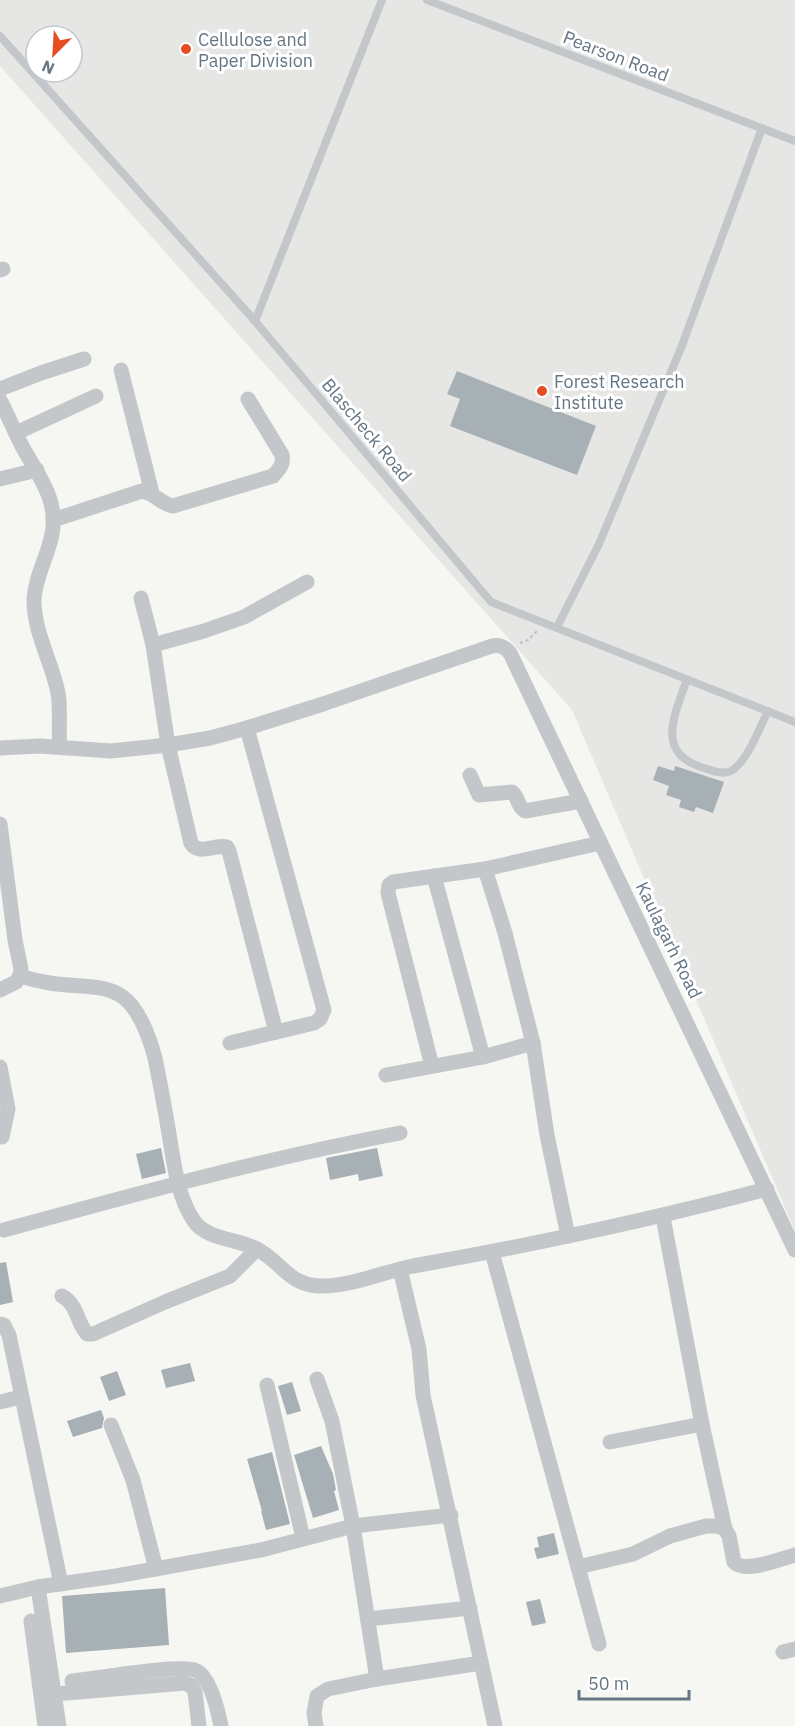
<svg xmlns="http://www.w3.org/2000/svg" width="795" height="1726" viewBox="0 0 795 1726" font-family="'IBM Plex Sans',sans-serif">
<style>
.built{fill:#e6e7e5;fill-rule:evenodd}
.building{fill:#a7b0b5}
.lines{fill:none;stroke-linecap:round;stroke-linejoin:round}
.path{stroke:#bdbfc1;stroke-width:2;stroke-dasharray:3 3;stroke-linecap:butt}
.lane{stroke:#c3c7ca;stroke-width:8}
.street{stroke:#c3c7ca;stroke-width:15}
.poi-dot{fill:#e54e23;stroke:#fff;stroke-width:2}
.labels{text-anchor:middle;dominant-baseline:central;stroke-width:6;stroke-linejoin:round;paint-order:stroke}
.poi-label{font-size:18px;fill:#647684;stroke:#fff;text-anchor:start}
.street-label{font-size:18px;fill:#647684;stroke:#fff}
</style>
<rect width="100%" height="100%" fill="#f6f6f2"/>
<!-- built -->
<path class="built" d="M0,0H795V1231L572,710L0,66ZM36,36H72V72H36Z"/>
<!-- building -->
<g class="building">
<path d="M457,371L596,426L577,475L450,426L460,399L447,394Z"/>
<path d="M658,766L674,771L675,766L724,782L713,813L696,807L694,812L679,807L681,800L666,795L669,786L653,780Z"/>
<path d="M161,1148L166,1173L142,1179L136,1154Z"/>
<path d="M377,1148L383,1176L359,1181L358,1174L330,1180L326,1158Z"/>
<path d="M6,1262L13,1302L0,1305V1263Z"/>
<path d="M190,1363L195,1381L166,1388L161,1370Z"/>
<path d="M117,1371L126,1395L109,1401L100,1377Z"/>
<path d="M292,1382L301,1411L287,1415L278,1386Z"/>
<path d="M101,1410L104,1418L102,1428L73,1437L67,1421Z"/>
<path d="M321,1446L333,1474L336,1490L334,1491L339,1510L313,1518L294,1455Z"/>
<path d="M272,1452L290,1524L266,1530L261,1511H262L247,1459Z"/>
<path d="M554,1533L559,1554L537,1559L534,1548L539,1547L537,1537Z"/>
<path d="M165,1588L169,1645L66,1653L62,1596Z"/>
<path d="M540,1599L546,1623L532,1626L526,1602Z"/>
</g>
<g class="lines">
<!-- path -->
<path class="path" d="M520,643L528,640L537,631"/>
<!-- lane -->
<g class="lane">
<path d="M427,0L795,141"/>
<path d="M0,36L255,321L491,602L795,722"/>
<path d="M255,321L382,0"/>
<path d="M557,627L599,544L681,348L762,128"/>
<path d="M687,679C675,715 654,753 704,768C712,771 723,775 731,771C747,762 760,727 768,711"/>
</g>
<!-- street -->
<g class="street">
<path d="M0,270L3,269"/>
<path d="M121,370L152,493"/>
<path d="M0,389L41,373L84,359"/>
<path d="M0,400C8,415 14,431 22,446C37,474 59,499 52,534C48,556 35,577 34,600C34,633 52,662 58,693C61,710 58,729 60,747"/>
<path d="M16,433L96,396"/>
<path d="M0,479L37,470"/>
<path d="M53,520L142,491C156,494 161,504 173,506L273,476C279,469 284,465 282,455L248,399"/>
<path d="M141,598L153,645L168,745L191,843C198,856 215,844 227,847L229,851L276,1032"/>
<path d="M153,645L204,631L244,617L307,582"/>
<path d="M0,748L40,746L111,751L168,745L210,738L247,728L323,704L492,646C500,644 505,647 510,653L795,1250"/>
<path d="M470,775L479,795L512,792C519,798 517,806 525,811L581,801"/>
<path d="M0,824L15,940L21,969L20,976L16,982L0,990"/>
<path d="M485,869L505,933L533,1043L547,1135L568,1236"/>
<path d="M434,876L483,1057"/>
<path d="M20,976C93,1000 128,959 155,1058C160,1083 165,1109 169,1134C174,1163 177,1196 194,1221C206,1239 237,1239 255,1248C281,1260 287,1285 320,1286C349,1287 383,1272 413,1266C532,1245 650,1220 767,1189"/>
<path d="M230,1043L314,1023L320,1019L324,1010L247,728"/>
<path d="M432,1066L388,893L389,885L393,882L485,869L600,843"/>
<path d="M0,1067L8,1109L2,1137"/>
<path d="M386,1075L483,1057L533,1043"/>
<path d="M663,1217L702,1424L725,1529"/>
<path d="M4,1230C136,1194 267,1158 400,1133"/>
<path d="M492,1252L599,1644"/>
<path d="M400,1269L419,1349L423,1395L495,1726"/>
<path d="M62,1296C78,1305 76,1321 87,1334H93L165,1302L230,1276L257,1249"/>
<path d="M0,1324L4,1325L9,1335L61,1584"/>
<path d="M317,1379L332,1421L353,1526L377,1679"/>
<path d="M267,1385L303,1538"/>
<path d="M0,1402L21,1397"/>
<path d="M111,1425L133,1480L156,1569"/>
<path d="M610,1442L702,1424"/>
<path d="M578,1567L633,1554L670,1536L706,1526H716L725,1529L729,1536L734,1562C745,1574 780,1559 795,1555"/>
<path d="M38,1587L59,1726"/>
<path d="M0,1596L38,1587L116,1576L261,1550L353,1526L451,1515"/>
<path d="M368,1619L470,1608"/>
<path d="M31,1621L45,1726"/>
<path d="M783,1652L795,1649"/>
<path d="M72,1681C93,1679 182,1663 197,1671C211,1679 218,1711 221,1726"/>
<path d="M55,1694L185,1683L192,1686L195,1692L199,1726"/>
<path d="M316,1726L314,1713L317,1696L328,1689L377,1679L481,1663"/>
</g>
</g>
<!-- markers -->
<g class="poi-dot">
<circle cx="186" cy="49" r="6"/>
<circle cx="542" cy="391" r="6"/>
</g>
<g class="labels">
<!-- poi labels -->
<g class="poi-label">
<text x="198" y="39">Cellulose and<tspan x="198" dy="21">Paper Division</tspan></text>
<text x="554" y="381">Forest Research<tspan x="554" dy="21">Institute</tspan></text>
</g>
<!-- street labels -->
<g class="street-label">
<text transform="translate(616 56) rotate(21)">Pearson Road</text>
<text transform="translate(367 430) rotate(50)">Blascheck Road</text>
<text transform="translate(669 940) rotate(64)">Kaulagarh Road</text>
</g>
</g>
<!-- north arrow -->
<g transform="translate(54 54) rotate(204)"><circle r="28" fill="#ffffff" stroke="#c1c8ce" stroke-width="1.5"/>
<path d="M0-4.5L10 22L0 15L-10 22Z" fill="#e54e23"/>
<text y="-9" font-size="16" font-weight="bold" text-anchor="middle" fill="#647684">N</text>
</g>
<!-- scale -->
<path d="M579 1690v9h110v-9" fill="none" stroke="#647684" stroke-width="3"/>
<text x="588" y="1690" font-size="18" fill="#647684" stroke="#ffffff" stroke-width="4.5" paint-order="stroke">50 m</text>
</svg>
